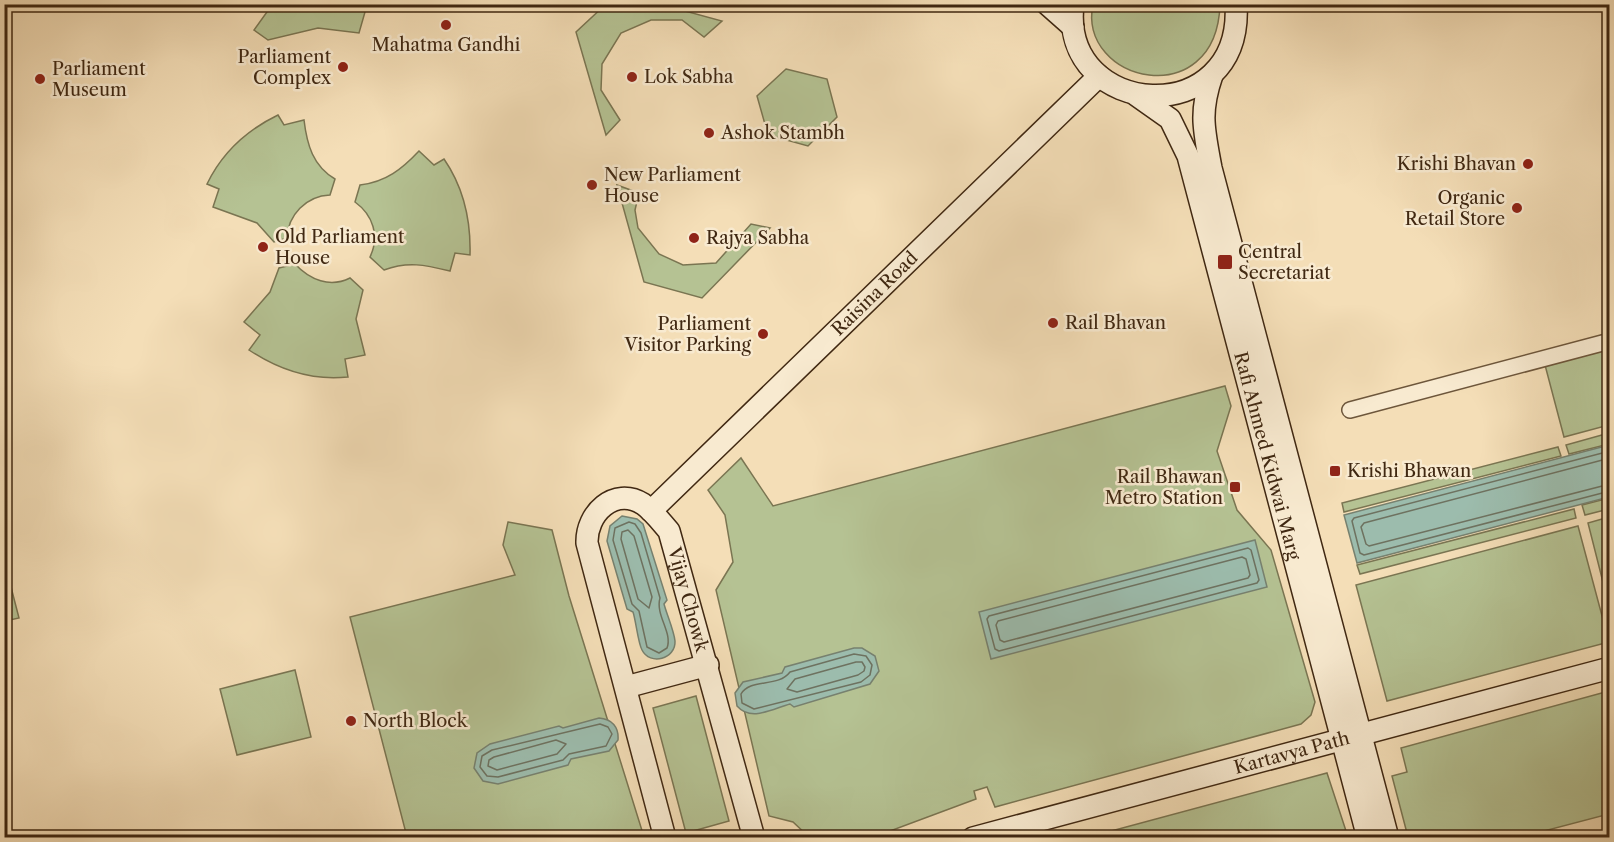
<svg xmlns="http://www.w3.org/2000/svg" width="1614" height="842" viewBox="0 0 1614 842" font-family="'Libre Caslon Text',serif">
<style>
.green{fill:#b5c293;stroke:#7a7552;stroke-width:1.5}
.water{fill:#9cbcad;stroke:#77816f;stroke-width:1.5}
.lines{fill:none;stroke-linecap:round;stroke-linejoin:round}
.shore{stroke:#6e7260;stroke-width:1.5}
.street-casing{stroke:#6d563b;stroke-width:18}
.secondary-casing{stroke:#402812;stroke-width:24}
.street{stroke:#f8ead0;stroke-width:15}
.secondary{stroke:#f8ead0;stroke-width:21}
.poi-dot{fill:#8f2418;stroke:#f8ead0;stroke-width:2}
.labels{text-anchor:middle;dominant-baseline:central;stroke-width:5;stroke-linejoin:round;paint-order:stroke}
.poi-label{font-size:18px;fill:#402812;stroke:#f8ead0;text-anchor:start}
.street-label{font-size:18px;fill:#402812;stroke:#f8ead0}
</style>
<rect width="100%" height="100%" fill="#f4deb7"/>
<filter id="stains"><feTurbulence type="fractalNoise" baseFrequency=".00333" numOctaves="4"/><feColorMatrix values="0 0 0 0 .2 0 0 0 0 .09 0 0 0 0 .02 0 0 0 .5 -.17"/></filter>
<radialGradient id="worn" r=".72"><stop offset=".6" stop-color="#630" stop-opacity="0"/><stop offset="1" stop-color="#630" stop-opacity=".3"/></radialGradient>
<!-- green -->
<g class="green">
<path d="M1093,4L1220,5C1216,114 1077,83 1093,4Z"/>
<path d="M272,5V4L367,5L359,33L318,28L268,40L254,30Z"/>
<path d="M605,5H663L722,21L704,37L682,20H651L621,33L602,64L601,90L620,120L606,135L576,32Z"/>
<path d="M786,69L827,79L837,117L808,146L768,135L757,96Z"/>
<path d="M278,115L284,125L304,120C307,145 313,166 335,179L330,195C306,196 288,215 287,238L274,242L257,223L213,207L219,189L207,184C222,153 247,130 278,115Z"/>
<path d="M419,151L434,165L444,159C464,188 471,219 470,255L455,253L450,271C425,265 408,261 384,270L370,257C380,236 373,215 355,202L360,185C386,182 402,169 419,151Z"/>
<path d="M617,185L639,193L635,210L638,228L659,254L683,265L716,263L751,224L770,228L702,298L644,282Z"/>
<path d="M295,264C310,280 330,288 350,278L363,290L356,319L365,355L345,359L348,377C312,381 279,370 249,350L260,335L244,322L270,292L279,268Z"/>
<path d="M1609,348V425L1564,437L1545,365Z"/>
<path d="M1225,386L1231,406L1217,451L1237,510L1271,550L1315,702L1311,715L1301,724L995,807L987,787L974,791L976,799L874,837H809L793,822L769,816L716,590L733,562L725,515L708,490L741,458L773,506Z"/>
<path d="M1609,433V444L1569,454L1566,445Z"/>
<path d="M1558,447L1561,456L1344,512L1342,503Z"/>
<path d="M1609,498V509L1585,515L1582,505Z"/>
<path d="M1574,509L1576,518L1360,574L1357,565Z"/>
<path d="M1609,517H1610L1609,606L1588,523Z"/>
<path d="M508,522L552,530L569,596L644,837H407L350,617L515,575L503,545Z"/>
<path d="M1578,526L1609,642L1387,701L1356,585Z"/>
<path d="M4,560L19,618L5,621H4Z"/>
<path d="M295,670L311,737L237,755L220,689Z"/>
<path d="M1609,691V814L1521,837H1408L1392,776L1407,772L1401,748Z"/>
<path d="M696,696L729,821L686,833L653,708Z"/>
<path d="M1327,773L1348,837H1089Z"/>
</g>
<!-- water -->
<g class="water">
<path d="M1609,445V497L1357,563L1344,515Z"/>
<path d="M622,516L637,519L643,524L667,600L664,604C667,615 674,631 675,641C676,659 650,666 642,650C638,643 636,621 633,612L627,609L607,541L610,526Z"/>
<path d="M1255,540L1267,587L991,659L979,612Z"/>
<path d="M854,648H862L875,656L879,671L870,684L794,707L790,704C772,709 751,722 737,706L735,693L743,682L782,673L785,667Z"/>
<path d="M599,718C612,719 619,727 618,740L609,751L571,759L568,765L498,784L483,781L474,768L477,753L490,744L559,726L563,728Z"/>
</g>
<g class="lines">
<!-- shore -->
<g class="shore">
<path d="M1610,451L1354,518L1352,521L1360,553L1364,555L1610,491"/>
<path d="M1610,458L1364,523L1361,527L1366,544L1369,546L1610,484"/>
<path d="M629,522L635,524L641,533L660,598C655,615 673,633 667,648L659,653L647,647L639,611L632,604L613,540L615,528Z"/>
<path d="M628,530L634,536L652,597L649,608L638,599L621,539L622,532Z"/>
<path d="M1248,548L1251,550L1259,580L1257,583L999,651L995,649L987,619L989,616Z"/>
<path d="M1242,557L1246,559L1250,575L1248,578L1004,642L1000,640L996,625L998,621Z"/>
<path d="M854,654L866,656L872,665L870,675L861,682L754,709L742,703L741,694C750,678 778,688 790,672Z"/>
<path d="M856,662H862L865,667L864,671L858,675L797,692L787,689L795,679Z"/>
<path d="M600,724L608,727L612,734L606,746L569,754L563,760L498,777L487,776L480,767L482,756L492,750Z"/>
<path d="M556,740L566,744L557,754L497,770L488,766L489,760L494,757Z"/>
</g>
<!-- street casing -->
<g class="street-casing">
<path id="street" d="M1350,410L1610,341"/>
</g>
<!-- secondary casing -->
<g class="secondary-casing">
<g id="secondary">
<path d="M1047,4L1073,27"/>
<path d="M1073,4C1059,120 1244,132 1236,4"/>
<path d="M1212,75C1199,113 1204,130 1211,168L1388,838"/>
<path id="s1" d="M1136,95L1170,119L1188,156L1368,838"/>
<path id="s2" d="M651,511L1099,76"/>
<path d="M626,687L708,665"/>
<path id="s3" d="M665,838L587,543C586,514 614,486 643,504C653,511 661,522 669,531L754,838"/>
<path id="s4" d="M973,838L1610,668"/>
</g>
</g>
<!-- street -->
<use href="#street" class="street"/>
<!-- secondary -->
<use href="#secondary" class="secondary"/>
</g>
<!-- markers -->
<g class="poi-dot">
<circle cx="446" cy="25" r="6"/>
<circle cx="343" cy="67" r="6"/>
<circle cx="632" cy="77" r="6"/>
<circle cx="40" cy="79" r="6"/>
<circle cx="709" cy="133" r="6"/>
<circle cx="1528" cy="164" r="6"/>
<circle cx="592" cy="185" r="6"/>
<circle cx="1517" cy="208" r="6"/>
<circle cx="694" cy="238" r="6"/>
<circle cx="263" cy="247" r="6"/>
<rect x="1217" y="254" width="16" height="16" rx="3"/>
<circle cx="1053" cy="323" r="6"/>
<circle cx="763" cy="334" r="6"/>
<rect x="1329" y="465" width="12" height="12" rx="3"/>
<rect x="1229" y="481" width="12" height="12" rx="3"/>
<circle cx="351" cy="721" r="6"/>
</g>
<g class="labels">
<!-- poi labels -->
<g class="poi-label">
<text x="446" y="45" text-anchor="middle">Mahatma Gandhi</text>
<text x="331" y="57" text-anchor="end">Parliament<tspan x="331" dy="21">Complex</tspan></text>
<text x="52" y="69">Parliament<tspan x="52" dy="21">Museum</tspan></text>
<text x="644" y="77">Lok Sabha</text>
<text x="721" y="133">Ashok Stambh</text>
<text x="1516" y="164" text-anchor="end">Krishi Bhavan</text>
<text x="604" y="175">New Parliament<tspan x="604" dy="21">House</tspan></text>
<text x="1505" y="198" text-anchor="end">Organic<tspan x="1505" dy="21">Retail Store</tspan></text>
<text x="275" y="237">Old Parliament<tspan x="275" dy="21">House</tspan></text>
<text x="706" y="238">Rajya Sabha</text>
<text x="1238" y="252">Central<tspan x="1238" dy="21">Secretariat</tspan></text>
<text x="1065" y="323">Rail Bhavan</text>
<text x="751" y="324" text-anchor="end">Parliament<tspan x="751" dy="21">Visitor Parking</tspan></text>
<text x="1347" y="471">Krishi Bhawan</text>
<text x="1223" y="477" text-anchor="end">Rail Bhawan<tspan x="1223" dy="21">Metro Station</tspan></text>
<text x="363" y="721">North Block</text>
</g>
<!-- street labels -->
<g class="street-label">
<text stroke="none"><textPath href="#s2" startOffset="312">Raisina Road</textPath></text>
<text stroke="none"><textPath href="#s1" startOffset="393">Rafi Ahmed Kidwai Marg</textPath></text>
<text stroke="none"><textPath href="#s3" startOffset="498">Vijay Chowk</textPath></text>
<text stroke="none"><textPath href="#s4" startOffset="330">Kartavya Path</textPath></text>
</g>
</g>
<!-- margin -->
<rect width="1614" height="842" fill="none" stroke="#f4deb7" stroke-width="24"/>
<rect x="6" y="6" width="1602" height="830" fill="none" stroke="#402812" stroke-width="3"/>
<rect x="12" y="12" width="1590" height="818" fill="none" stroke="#402812" stroke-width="1.5"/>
<rect width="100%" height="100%" filter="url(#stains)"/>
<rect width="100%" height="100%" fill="url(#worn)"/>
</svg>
